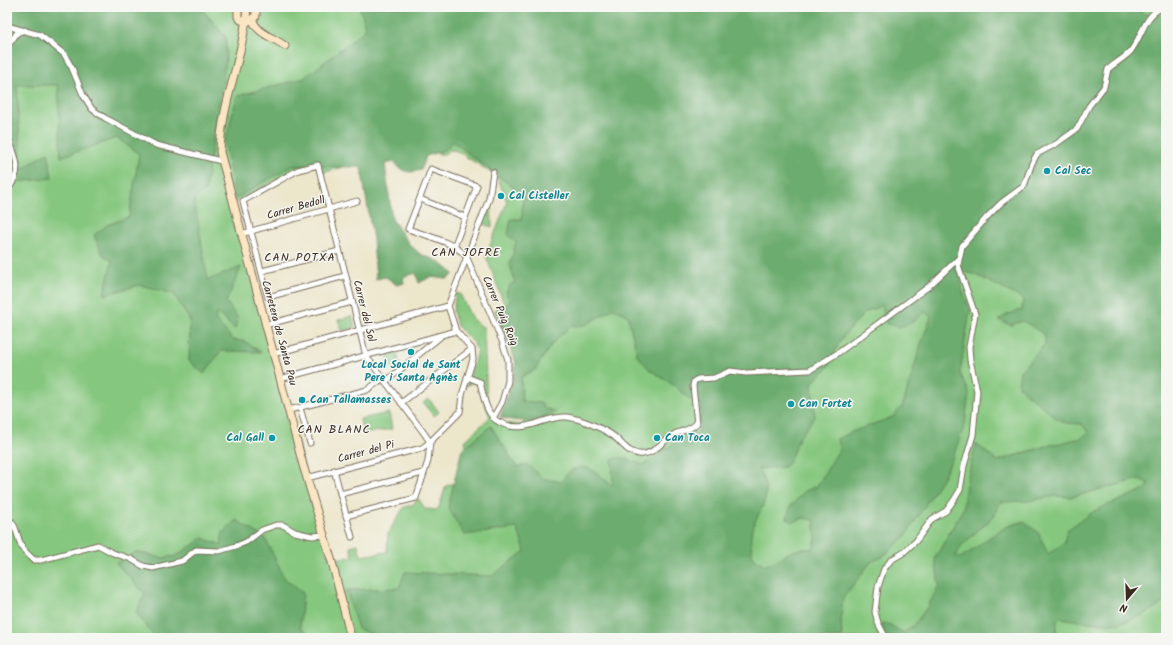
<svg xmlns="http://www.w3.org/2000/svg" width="1173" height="645" viewBox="0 0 1173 645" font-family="Kalam,sans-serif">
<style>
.green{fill:#86c77f;stroke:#60784e;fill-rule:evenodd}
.forest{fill:#6cac6e;stroke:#546b46;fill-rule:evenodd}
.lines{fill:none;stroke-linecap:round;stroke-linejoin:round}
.street-casing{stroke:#796c5b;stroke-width:7}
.secondary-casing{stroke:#796c5b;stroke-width:9}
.street{stroke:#fff;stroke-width:5}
.secondary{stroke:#fbe6c4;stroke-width:7}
.culture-dot{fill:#0f9aa8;stroke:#f6f6f2;stroke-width:1.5}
.labels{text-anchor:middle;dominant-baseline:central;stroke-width:3;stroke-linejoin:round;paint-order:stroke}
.culture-label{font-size:11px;font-weight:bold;fill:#0d838f;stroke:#f6f6f2;text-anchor:start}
.street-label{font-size:11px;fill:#3b2a1e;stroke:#f6f6f2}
.neighbourhood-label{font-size:12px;letter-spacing:1px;fill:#3b2a1e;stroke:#f6f6f2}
</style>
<rect width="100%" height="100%" fill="#f6f6f2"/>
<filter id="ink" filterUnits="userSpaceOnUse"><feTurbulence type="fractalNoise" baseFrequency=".025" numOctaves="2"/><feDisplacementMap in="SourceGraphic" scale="8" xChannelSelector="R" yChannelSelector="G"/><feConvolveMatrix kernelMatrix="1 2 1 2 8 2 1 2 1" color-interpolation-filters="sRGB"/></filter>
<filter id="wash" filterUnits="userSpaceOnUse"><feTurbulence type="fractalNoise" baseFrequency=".012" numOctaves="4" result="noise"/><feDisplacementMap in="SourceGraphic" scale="16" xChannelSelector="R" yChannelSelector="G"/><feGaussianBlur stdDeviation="0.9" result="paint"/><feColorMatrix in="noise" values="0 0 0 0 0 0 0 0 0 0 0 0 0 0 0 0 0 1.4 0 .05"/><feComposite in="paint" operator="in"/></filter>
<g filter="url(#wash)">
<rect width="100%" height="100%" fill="#ece6cb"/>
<!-- green -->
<g class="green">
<path d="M7,7H1166V638H7ZM420,146L443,155L450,150L457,151L492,173L499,181L507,202L486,256L510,319L524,425L502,423L497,420L487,404L484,328L472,319L460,294L456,293L453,311L457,326L474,343L477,352L467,386L472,382L478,385L490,417L465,441L475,475L446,486L438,510L425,509L419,499L416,500L414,504L404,507L388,533L387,552L361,556L358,544L350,546L353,557L329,559L232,204L297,168L318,163L321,173Z"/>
<path d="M491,203L492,227L483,224Z"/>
<path d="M352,316L355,327L342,331L338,320Z"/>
<path d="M396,351L400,364L393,370L386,353Z"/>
<path d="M429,399L439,412L434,416L423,403Z"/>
<path d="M389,413L392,429L363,434L360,419Z"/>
</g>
<!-- forest -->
<g class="forest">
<path d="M7,7H200L226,37V60L205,191L194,199L208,280L241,267L226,302L238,318L235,329L217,313L215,319L233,340L244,341L261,352L221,351L204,374L189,361L190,321L174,294L140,285L104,295L112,261L103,255L94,235L107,225L129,217L139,154L117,138L61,157L58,85H17L21,170L48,152L52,178L17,182L7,190Z"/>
<path d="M359,7H1141V12L1144,14L1166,16V600C1156,611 1124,625 1109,624C1093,623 1077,621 1062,618L1057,619L1056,638H884L882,623L891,625L903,633L914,625L928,606L939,586L935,558L963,509L966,484L976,444L997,461L1046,446L1082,438L1088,432L1082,424L1066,423L1056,418L1018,386L1020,371L1045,344V335L1023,321L1011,325L999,320L1008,314L1022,310L1023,299L974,274L959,271L962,290L970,310L960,373L969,392L965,424L953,457L943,477L905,537L882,557L871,562L843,598L841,616L842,638H384L358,629L346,590L399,588L405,572L492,576L525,551L517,528L464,535L448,507L462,449L491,426L517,467L528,465L542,478L561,482C564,478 568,472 572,470C587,461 601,476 611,485L613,484L612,460L620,457L643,465L683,437L699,433L701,404L688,398L676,387L649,369L637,355L628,316L614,308L586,325L572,326L563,333L551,345L535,370L521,377L522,401L541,403L544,408L556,412C535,421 522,424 500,417L512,383L516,362L495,310L510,303L506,293L510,285L515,282L510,265L516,242L508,235L511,219H522L523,195L453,142L445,150L426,156L421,170C408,174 402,172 394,162L385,164L392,219L409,244L420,254L438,261L454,274L447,279L430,277L419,283L416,273L403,277L404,283L397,285L386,277L376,279L373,239L361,167L292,166L235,199L225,143L237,96L304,78L365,30L363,17ZM882,305L886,323C903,332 913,322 925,312L931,317L921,344L903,405L893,417L854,431L837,439L839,450L817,486L805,491L790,507L787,519L793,522L804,518L814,520L816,539L813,549C792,546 784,558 766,565L753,559C752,550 749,539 752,530C760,504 776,499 758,469L784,467L789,462L799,438L815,417L812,383L828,367L840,341L851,327L865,313ZM1140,479L1149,484L1146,489L1094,511L1067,530L1064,543L1048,554L1038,532L1024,522C998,525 982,546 960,558L956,557L961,546L994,516L1000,502L1028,501L1056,496L1072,497Z"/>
<path d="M236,520L265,538L285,579L303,593L300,628L314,638H155L136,612L145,594L116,563L136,552L163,558L176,556L203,538L221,545L223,532Z"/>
</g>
</g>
<g filter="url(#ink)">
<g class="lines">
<!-- street casing -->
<g class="street-casing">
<g id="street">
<path d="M7,26L40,35L64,54L72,68L83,95L92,109L105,118L156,145L221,161"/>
<path d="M7,47L17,33L25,30"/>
<path d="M7,135C16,158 24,169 7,191"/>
<path d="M420,199L465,217"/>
<path d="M241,234L357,201"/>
<path d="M454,247L477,186L431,169L408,229C424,235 458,243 467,258L502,341L508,360V381L502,402L493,418"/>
<path d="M262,271L339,251"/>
<path d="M265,325L352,302"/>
<path d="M273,354L448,306"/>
<path d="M467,377L480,382C483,394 486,416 499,422C525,436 544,415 567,417C581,419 600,427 612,435C621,441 627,453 639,454C653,456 662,441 673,435C681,430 690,431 697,423L693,386L694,381L698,379L714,378L730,371L746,373L810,370L838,353L928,287L959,258"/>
<path d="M280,379L456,331"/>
<path d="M385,382L440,337"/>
<path d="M401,403L472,349"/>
<path d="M300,408L310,443"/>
<path d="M289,410L367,390L382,379"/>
<path d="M334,470L352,537"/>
<path d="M307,478L422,448L430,442L424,433L366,356L318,165L298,170L243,201L268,297L345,276"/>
<path d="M340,494L423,473"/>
<path d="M346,516L416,498L428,461L430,442L460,412L462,395L473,359L472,349L456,331L448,306L489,199L493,172"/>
<path d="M7,517C17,525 16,534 21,545C23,551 29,555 34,560H41L98,545L113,553L131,559L143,566L153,568L182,561L196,550L219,551L236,546L246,542L262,530L276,525H283L295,532L312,536L325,535"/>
<path d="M886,638L878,623L875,612L878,587L884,569L891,560L903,553L916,541L932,519L946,511L954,500L960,490L964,466L973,435L977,391L970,360L969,347L975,314L958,265L962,246L987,217L1001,203L1024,186L1032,163L1037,154L1056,144L1077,129L1089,106L1104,87L1108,69C1115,63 1123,59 1130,52C1142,38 1145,10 1166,7"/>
</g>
</g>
<!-- secondary casing -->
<g class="secondary-casing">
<g id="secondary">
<path d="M238,7V17L241,20L247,22L256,16V7"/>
<path d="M247,7C244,56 221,103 220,152L303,465L332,562L351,638"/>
<path d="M253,20C256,33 275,38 285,46"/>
</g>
</g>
<!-- street -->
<use href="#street" class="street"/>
<!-- secondary -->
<use href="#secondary" class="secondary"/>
</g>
</g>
<!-- markers -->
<g class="culture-dot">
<circle cx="1047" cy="171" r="4"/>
<circle cx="501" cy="196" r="4"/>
<circle cx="411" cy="352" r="4"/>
<circle cx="302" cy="400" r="4"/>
<circle cx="791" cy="404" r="4"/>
<circle cx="272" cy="438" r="4"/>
<circle cx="657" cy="438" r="4"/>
</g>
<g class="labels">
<!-- culture labels -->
<g class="culture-label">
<text x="1055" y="171">Cal Sec</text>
<text x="509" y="196">Cal Cisteller</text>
<text x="411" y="365" text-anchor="middle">Local Social de Sant<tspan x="411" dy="13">Pere i Santa Agnès</tspan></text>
<text x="310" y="400">Can Tallamasses</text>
<text x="799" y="404">Can Fortet</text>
<text x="264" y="438" text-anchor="end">Cal Gall</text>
<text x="665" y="438">Can Toca</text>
</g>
<!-- street labels -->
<g class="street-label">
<text transform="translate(296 208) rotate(-16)">Carrer Bedoll</text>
<text transform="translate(364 311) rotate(76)">Carrer del Sol</text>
<text transform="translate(500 311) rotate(67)">Carrer Puig Roig</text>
<text transform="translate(279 333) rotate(75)">Carretera de Santa Pau</text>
<text transform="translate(366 452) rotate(-15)">Carrer del Pi</text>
</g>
<!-- neighbourhood labels -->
<g class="neighbourhood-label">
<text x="466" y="252">CAN JOFRE</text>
<text x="300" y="257">CAN POTXA</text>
<text x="334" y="429">CAN BLANC</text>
</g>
</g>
<!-- margin -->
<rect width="1173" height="645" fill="none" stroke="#f6f6f2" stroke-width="24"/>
<!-- north arrow -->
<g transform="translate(1127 599) rotate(199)" stroke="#f6f6f2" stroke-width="3" paint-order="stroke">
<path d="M0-3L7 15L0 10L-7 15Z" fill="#3b2a1e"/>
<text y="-6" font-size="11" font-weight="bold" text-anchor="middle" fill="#3b2a1e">N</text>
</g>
</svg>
